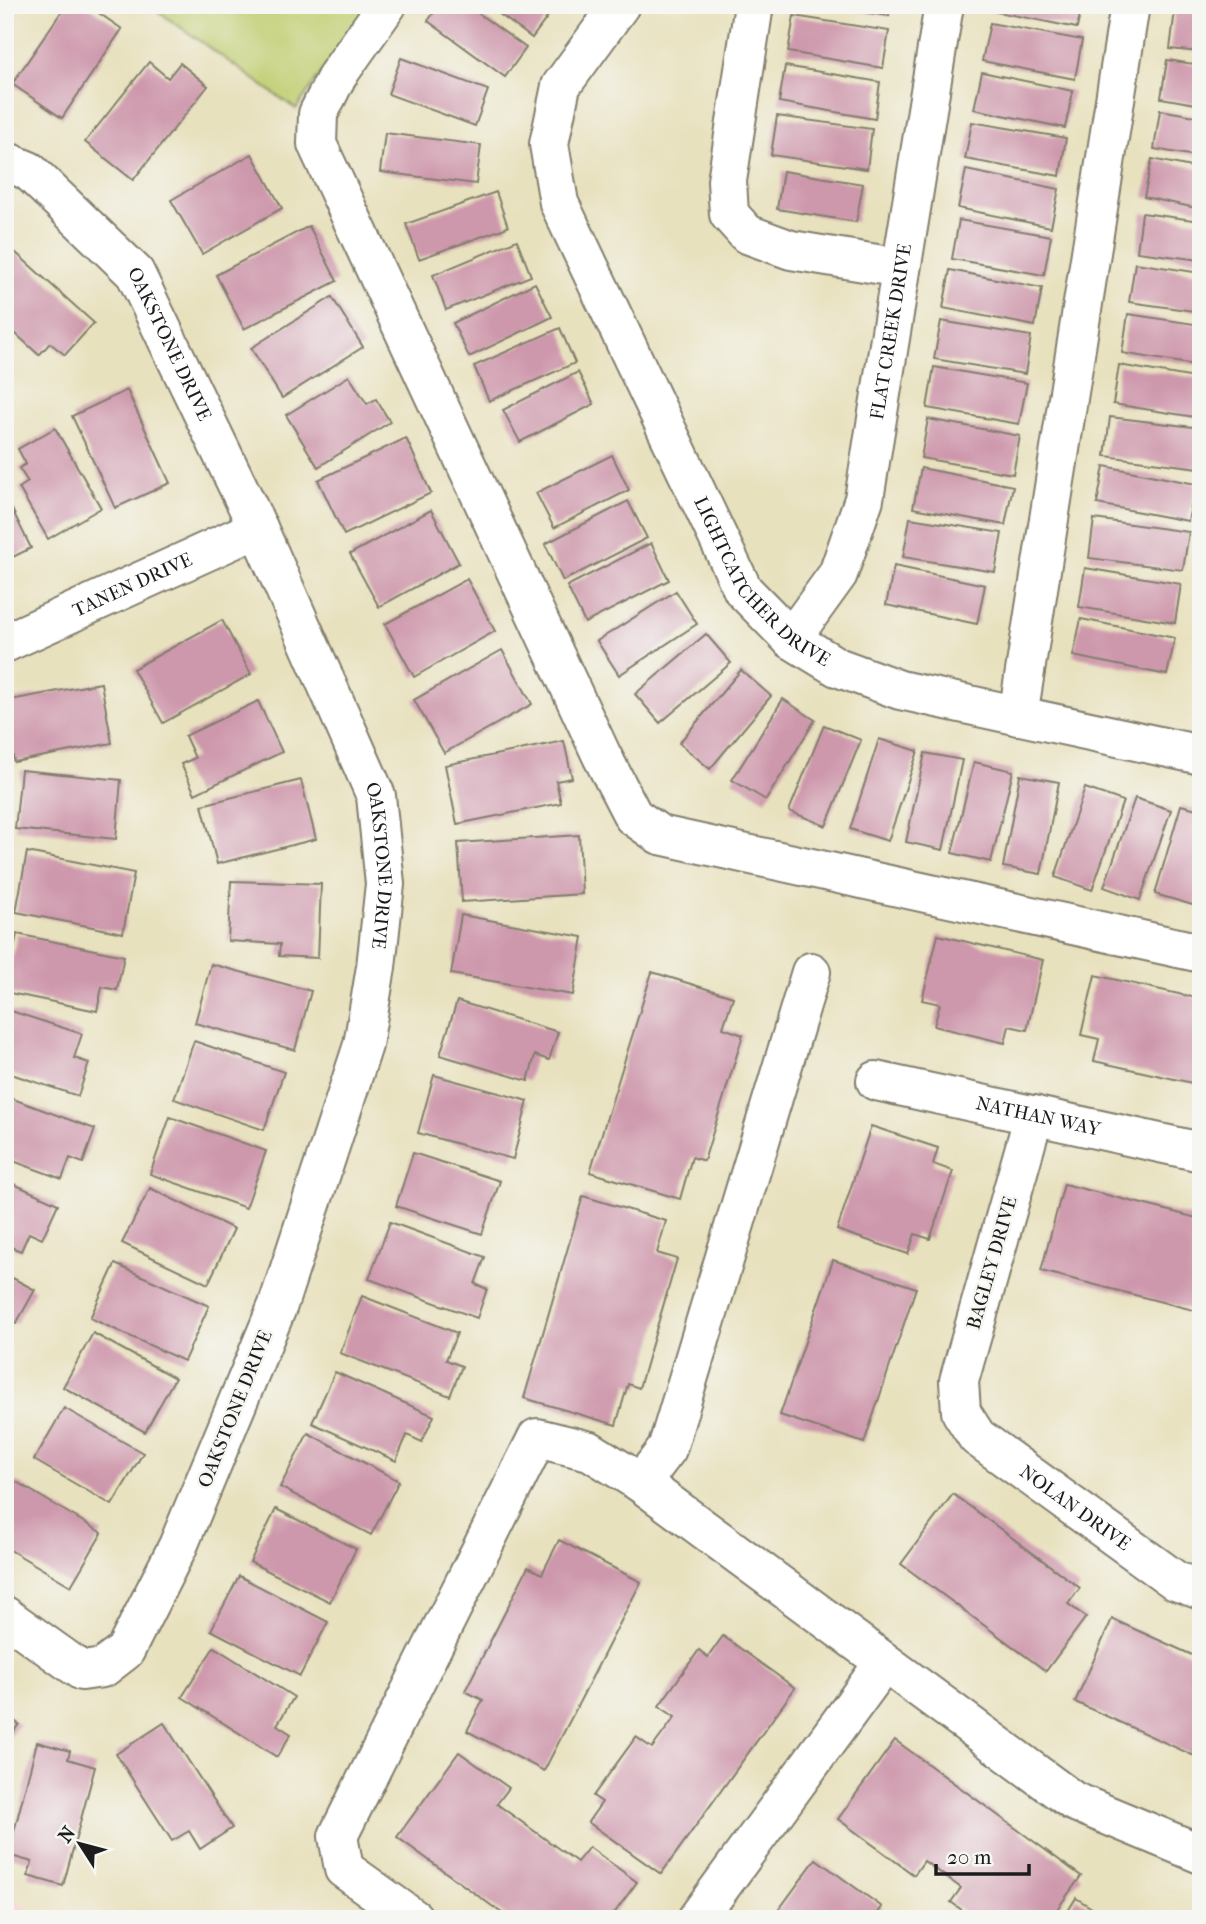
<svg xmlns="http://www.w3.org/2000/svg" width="1206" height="1924" viewBox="0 0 1206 1924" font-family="'IM FELL French Canon',serif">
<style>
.built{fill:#f7d0c9}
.green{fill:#c0cd6f;stroke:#6e7446;stroke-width:2}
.building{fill:#ce98ac}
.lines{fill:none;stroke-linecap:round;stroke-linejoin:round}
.minor-casing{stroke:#827e6d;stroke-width:42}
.minor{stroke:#fff;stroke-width:38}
.labels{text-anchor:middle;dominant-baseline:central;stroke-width:5;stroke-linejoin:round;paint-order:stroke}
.street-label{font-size:19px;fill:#1c1c1c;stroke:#f6f6f2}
</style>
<rect width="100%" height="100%" fill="#f6f6f2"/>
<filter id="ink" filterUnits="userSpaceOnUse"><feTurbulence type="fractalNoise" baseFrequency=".0143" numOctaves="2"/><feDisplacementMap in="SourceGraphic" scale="14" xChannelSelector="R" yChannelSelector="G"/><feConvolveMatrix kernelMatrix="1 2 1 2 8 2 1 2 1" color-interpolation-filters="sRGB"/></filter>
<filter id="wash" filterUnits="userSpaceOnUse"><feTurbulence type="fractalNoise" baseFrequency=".00686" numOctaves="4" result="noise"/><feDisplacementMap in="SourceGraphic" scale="28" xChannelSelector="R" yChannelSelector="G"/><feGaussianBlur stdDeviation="1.57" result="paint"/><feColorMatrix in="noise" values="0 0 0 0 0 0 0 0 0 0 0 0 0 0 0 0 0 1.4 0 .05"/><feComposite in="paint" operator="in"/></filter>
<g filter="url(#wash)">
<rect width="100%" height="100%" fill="#e8e1be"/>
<!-- built -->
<path class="built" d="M5,1891L43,1919H5Z"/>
<!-- green -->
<path class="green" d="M149,5H369L296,109Z"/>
<g id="blocks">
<!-- building -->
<g class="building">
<path d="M66,5H87L122,29L62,118L12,84Z"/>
<path d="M439,5H467L526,48L505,77L428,21Z"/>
<path d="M487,5H551L554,8L532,38Z"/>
<path d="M820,5H890L889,16Z"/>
<path d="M990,5H1082L1077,28L988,10Z"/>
<path d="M1175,10L1201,13V52L1170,49Z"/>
<path d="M794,16L889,31L883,68L788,52Z"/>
<path d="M990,23L1082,40L1075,79L982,61Z"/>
<path d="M401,58L488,90L475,126L388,94Z"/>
<path d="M1167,60L1201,65V105L1161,98Z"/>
<path d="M149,62L168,78L180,63L208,86L133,180L85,142Z"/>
<path d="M785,66L880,82L875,119L779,102Z"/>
<path d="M982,72L1073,91L1065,128L974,109Z"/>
<path d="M1160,110L1201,117V157L1154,149Z"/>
<path d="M777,116L872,129L867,169L771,155Z"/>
<path d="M972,122L1066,138L1060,176L965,159Z"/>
<path d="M385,133L481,145L476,184L380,172Z"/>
<path d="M252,154L282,208L202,254L171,200Z"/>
<path d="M1152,159L1201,169V209L1144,197Z"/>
<path d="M966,170L1059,189L1051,227L958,208Z"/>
<path d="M783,171L863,184L856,222L777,209Z"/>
<path d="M496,192L508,227L419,259L406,224Z"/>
<path d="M1142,213L1201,221V260L1137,252Z"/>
<path d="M959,220L1051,236L1044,275L952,259Z"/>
<path d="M309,226L337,281L244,329L216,275Z"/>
<path d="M517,240L531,276L446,310L433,275Z"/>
<path d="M5,243L94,323L65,355L50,343L39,355L5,324Z"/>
<path d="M1135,263L1201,273V312L1129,302Z"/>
<path d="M950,270L1042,288L1035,326L943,308Z"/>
<path d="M535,283L552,317L469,357L453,323Z"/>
<path d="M332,297L363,347L282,398L251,348Z"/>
<path d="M1128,314L1201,325V366L1122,353Z"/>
<path d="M941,321L1031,336L1025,374L934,359Z"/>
<path d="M560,328L575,363L489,401L474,366Z"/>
<path d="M1119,365L1201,379V418L1113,404Z"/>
<path d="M934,367L1027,383L1019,424L927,408Z"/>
<path d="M578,372L594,404L520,442L503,410Z"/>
<path d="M349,376L367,404L376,399L390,422L318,467L286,415Z"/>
<path d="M127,390L170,483L115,508L72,416Z"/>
<path d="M1110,417L1201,428L1199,468L1105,456Z"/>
<path d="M928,419L1020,436L1013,474L921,458Z"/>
<path d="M55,428L101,508L48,539L19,488L28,482L19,468L26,464L18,449Z"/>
<path d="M406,438L431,493L344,535L318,480Z"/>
<path d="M612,455L629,490L554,528L536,493Z"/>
<path d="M1104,466L1196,484L1188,521L1097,504Z"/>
<path d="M921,468L1013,486L1005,525L913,508Z"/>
<path d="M5,495L31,548L5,561Z"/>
<path d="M628,501L647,538L563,581L545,544Z"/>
<path d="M431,510L459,563L379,607L350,554Z"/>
<path d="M910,518L1002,533L995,572L903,557Z"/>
<path d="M1094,519L1189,532L1183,570L1089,558Z"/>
<path d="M651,543L669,580L585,623L567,586Z"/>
<path d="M894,566L985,585L977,624L886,605Z"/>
<path d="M1085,568L1181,584L1175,623L1079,607Z"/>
<path d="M467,579L495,631L414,677L385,624Z"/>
<path d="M676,591L697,624L619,675L597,641Z"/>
<path d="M1081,619L1175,638L1167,675L1073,656Z"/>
<path d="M222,620L251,674L163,723L133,669Z"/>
<path d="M706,634L731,663L660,723L635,694Z"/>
<path d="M502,650L532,704L444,753L414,700Z"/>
<path d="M741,670L771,696L710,769L679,743Z"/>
<path d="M101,683L112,743L14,762L5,717V701Z"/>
<path d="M783,699L815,720L766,800L732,780Z"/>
<path d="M258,701L282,752L195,794L181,764L195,758L185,736Z"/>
<path d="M824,725L861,740L826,826L789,811Z"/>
<path d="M879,739L918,751L888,841L850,829Z"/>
<path d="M564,741L572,778L556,781L561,803L457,824L445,765Z"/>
<path d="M925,753L962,760L943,850L906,842Z"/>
<path d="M974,762L1013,771L991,862L952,853Z"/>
<path d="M21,770L121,780L116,839L15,829Z"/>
<path d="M1020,775L1059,782L1041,874L1003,867Z"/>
<path d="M301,780L316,839L217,864L202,805Z"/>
<path d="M1085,788L1123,801L1092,890L1055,877Z"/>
<path d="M1135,798L1171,810L1140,900L1104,887Z"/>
<path d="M1181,805L1201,810V889L1196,906L1155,894Z"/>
<path d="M579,835L582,894L462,902L458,843Z"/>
<path d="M27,852L134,873L123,933L16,912Z"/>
<path d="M231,881L321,884L318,958L279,956L280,944L228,941Z"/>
<path d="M461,915L583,937L573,995L451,974Z"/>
<path d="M17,934L124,956L117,990L102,987L97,1011L5,992Z"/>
<path d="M938,935L1043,960L1027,1030L1009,1026L1005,1043L934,1026L940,1004L922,1000Z"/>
<path d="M211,964L311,991L295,1050L195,1023Z"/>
<path d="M652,972L733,997L723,1028L743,1035L704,1161L692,1157L680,1199L590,1172Z"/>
<path d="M1095,975L1201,999V1085L1094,1061L1099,1039L1081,1035Z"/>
<path d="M457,1001L558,1032L549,1060L535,1055L528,1081L440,1055Z"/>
<path d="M8,1010L82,1034L74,1058L89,1063L78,1096L5,1072V1020Z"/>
<path d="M194,1041L284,1072L264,1130L174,1099Z"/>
<path d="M434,1075L528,1101L513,1159L418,1133Z"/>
<path d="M5,1096L95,1129L83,1163L70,1158L62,1179L5,1158Z"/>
<path d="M170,1117L266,1151L246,1208L150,1174Z"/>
<path d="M871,1126L938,1148L933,1164L953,1171L930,1239L915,1234L908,1254L837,1230Z"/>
<path d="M413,1153L500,1181L482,1234L396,1206Z"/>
<path d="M5,1180L58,1204L42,1239L29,1233L21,1251L5,1245Z"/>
<path d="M1064,1184L1201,1219V1312L1041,1271Z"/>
<path d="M150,1188L234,1229L208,1284L122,1243Z"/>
<path d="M583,1196L666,1221L657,1253L677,1259L639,1388L628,1384L616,1425L524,1398Z"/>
<path d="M390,1222L485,1257L475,1284L487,1289L477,1318L369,1279Z"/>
<path d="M833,1260L916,1288L864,1443L780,1415Z"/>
<path d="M115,1264L209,1306L184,1361L90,1318Z"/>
<path d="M5,1274L35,1290L16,1324L5,1318Z"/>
<path d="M362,1296L457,1333L446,1360L462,1366L450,1396L340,1353Z"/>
<path d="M93,1333L175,1378L145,1432L63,1387Z"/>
<path d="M335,1372L434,1416L422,1442L407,1435L396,1461L312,1423Z"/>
<path d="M64,1408L143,1453L112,1505L34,1460Z"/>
<path d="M308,1433L399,1481L371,1535L280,1487Z"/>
<path d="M15,1481L102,1533L71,1586L5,1547V1498Z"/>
<path d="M953,1494L1080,1588L1068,1604L1086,1617L1046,1671L901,1564Z"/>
<path d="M276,1509L356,1549L330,1602L250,1562Z"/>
<path d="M559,1540L641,1582L544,1771L467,1731L483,1700L465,1691L528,1567L542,1574Z"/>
<path d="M239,1576L328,1622L300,1676L211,1630Z"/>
<path d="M1112,1619L1201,1659V1759L1075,1702Z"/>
<path d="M723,1636L795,1688L661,1874L588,1822L602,1802L593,1796L636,1737L652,1748L675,1717L659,1706L699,1650L708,1657Z"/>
<path d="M214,1647L294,1697L277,1725L291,1734L277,1757L182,1697Z"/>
<path d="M5,1715L19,1724L5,1743Z"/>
<path d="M164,1723L232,1828L200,1849L189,1831L172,1841L116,1754Z"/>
<path d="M895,1740L1081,1876L1050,1919H974L951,1902L961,1888L924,1861L914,1875L838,1819Z"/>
<path d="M37,1742L70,1751L68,1759L95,1767L63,1886L28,1876L32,1862L8,1855Z"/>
<path d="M459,1752L509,1788L497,1804L577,1862L589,1847L637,1882L610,1919H510L397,1837Z"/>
<path d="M816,1859L882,1907L874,1919H772Z"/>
<path d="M1076,1898L1109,1919H1063Z"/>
</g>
</g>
</g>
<g filter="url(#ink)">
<use href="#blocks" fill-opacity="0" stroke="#827e6d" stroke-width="2"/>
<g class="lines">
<!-- minor casing -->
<g class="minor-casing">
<g id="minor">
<path d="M387,5L337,76L318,114L317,144L602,756L633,816L660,835L1201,953"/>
<path id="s1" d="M620,5L561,86L549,144L559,203L743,590L791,639L837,667L900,690L1201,755"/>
<path d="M754,5L727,181L729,214L747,234L791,250L901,268"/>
<path id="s2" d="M5,161L29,171L135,273L258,528L376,796L385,884L376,967L363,1045L278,1305L178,1546L125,1651L103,1668L82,1671L5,1616"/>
<path id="s3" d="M791,639L838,574L864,499L944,5"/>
<path id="s4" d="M5,643L258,528"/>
<path d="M1018,716L1130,5"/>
<path id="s5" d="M876,1081L1201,1152"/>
<path id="s6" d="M1034,1115L959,1381L961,1412L977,1437L1176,1581L1201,1590"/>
<path d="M641,1483L667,1449L811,972"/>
<path d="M414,1919L344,1869L338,1836L537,1438L590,1451L641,1483L1073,1801L1201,1854"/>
<path d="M697,1919L884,1663"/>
</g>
</g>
<!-- minor -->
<use href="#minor" class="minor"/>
</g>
</g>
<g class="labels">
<!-- street labels -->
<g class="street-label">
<text stroke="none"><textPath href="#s3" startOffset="329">FLAT CREEK DRIVE</textPath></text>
<text stroke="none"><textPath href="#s2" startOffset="252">OAKSTONE DRIVE</textPath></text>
<text stroke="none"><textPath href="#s1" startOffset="653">LIGHTCATCHER DRIVE</textPath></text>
<text stroke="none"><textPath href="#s4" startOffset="140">TANEN DRIVE</textPath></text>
<text stroke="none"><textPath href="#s2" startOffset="819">OAKSTONE DRIVE</textPath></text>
<text stroke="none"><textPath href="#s5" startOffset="166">NATHAN WAY</textPath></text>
<text transform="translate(992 1263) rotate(-74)">BAGLEY DRIVE</text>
<text transform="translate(235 1409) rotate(-68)">OAKSTONE DRIVE</text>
<text stroke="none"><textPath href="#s6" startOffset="458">NOLAN DRIVE</textPath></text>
</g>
</g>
<!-- margin -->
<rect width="1206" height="1924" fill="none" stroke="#f6f6f2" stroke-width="28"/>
<!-- north arrow -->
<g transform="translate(80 1844) rotate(306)" stroke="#f6f6f2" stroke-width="5" paint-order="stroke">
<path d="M0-5L12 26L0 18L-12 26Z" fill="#1c1c1c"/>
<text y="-10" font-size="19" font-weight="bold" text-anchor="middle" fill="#1c1c1c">N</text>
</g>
<!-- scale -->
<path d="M936 1864v10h93v-10" fill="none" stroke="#1c1c1c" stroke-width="3.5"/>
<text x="947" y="1864" font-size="21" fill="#1c1c1c" stroke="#f6f6f2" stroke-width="5" paint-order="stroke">20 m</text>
</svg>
